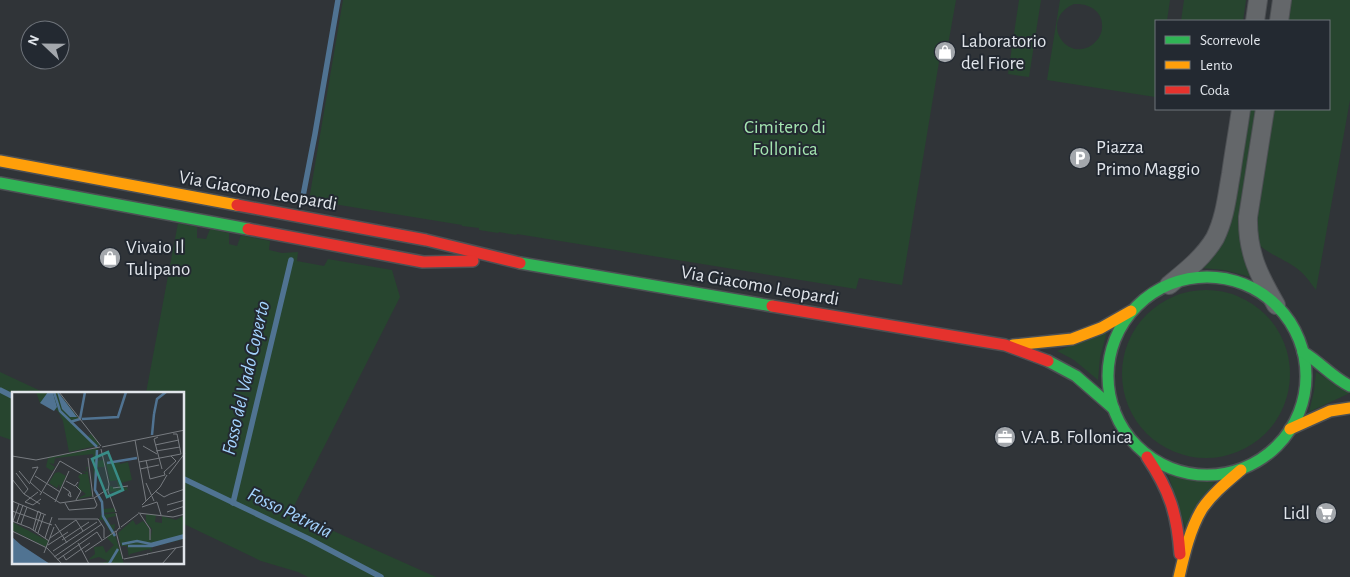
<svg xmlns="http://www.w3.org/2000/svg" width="1350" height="577" viewBox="0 0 1350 577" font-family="'Alegreya Sans',sans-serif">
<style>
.green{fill:#27452f;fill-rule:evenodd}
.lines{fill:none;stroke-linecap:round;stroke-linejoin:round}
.stream{stroke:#507392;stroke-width:5.5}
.street-casing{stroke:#4d5054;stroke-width:20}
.fast-casing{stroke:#4d5054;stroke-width:14}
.slow-casing{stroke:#4d5054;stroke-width:14}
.jam-casing{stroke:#4d5054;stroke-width:14}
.street{stroke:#64676a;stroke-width:18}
.fast{stroke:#30b455;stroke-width:11}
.slow{stroke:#ff9f0a;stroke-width:11}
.jam{stroke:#e5322d;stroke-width:11}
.labels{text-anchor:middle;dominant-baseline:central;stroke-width:4;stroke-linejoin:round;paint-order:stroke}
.poi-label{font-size:19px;fill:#e1e5eb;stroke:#232931;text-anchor:start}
.park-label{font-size:19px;fill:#a4e5b1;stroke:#232931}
.street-label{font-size:19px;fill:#e1e5eb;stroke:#232931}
.water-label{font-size:20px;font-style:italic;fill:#a4d3fe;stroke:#232931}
.inset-river{fill:none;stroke:#507392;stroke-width:2.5}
.inset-road{fill:none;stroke:#777b80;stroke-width:1}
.view{fill:#398c87;fill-opacity:0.15;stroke:#398c87;stroke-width:2.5}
.inset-edge{fill:none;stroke:#e1e5eb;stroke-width:2.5}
</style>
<rect width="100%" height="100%" fill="#303438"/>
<!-- green -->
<g class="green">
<path d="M343,0H956L945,62H939L902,285L859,278L856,289L517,234L516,235L499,232L498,233L479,230V228L462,226V225L309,200Z"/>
<path d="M1019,0H1041L1029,77L1008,74Z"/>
<path d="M1060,0H1170L1167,21H1156L1155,97L1047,80ZM1074,4C1089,3 1104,11 1102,29C1101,36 1097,41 1092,45C1065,63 1039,19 1074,4Z"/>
<path d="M1184,0H1246L1243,21H1181Z"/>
<path d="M1291,0H1350V100L1316,290C1310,282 1304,273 1295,267C1287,261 1263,251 1259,244C1254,235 1257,223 1258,213L1274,109H1329V21H1287Z"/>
<path d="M1249,109H1258L1251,277L1224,270L1202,268Z"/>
<path d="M178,223L197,227V238L206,239L210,229L229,233V244L237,246L241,235L270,241L269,250L282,253L298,252L297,261L324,266L328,259L392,270L400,297L291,512L436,577H308L298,572L261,561L184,524V393H146Z"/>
<circle cx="1206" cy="374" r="84"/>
<path d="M1107,332L1100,357L1098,380L1074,360L1057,351Z"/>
<path d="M0,372L45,393H14V441L0,436Z"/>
<path d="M1316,372L1350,393L1309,412L1314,391Z"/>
<path d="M1168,474L1188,480L1214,482L1187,532Z"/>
</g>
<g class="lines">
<!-- stream -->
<g class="stream">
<path d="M303,196L315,134L338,0"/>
<path d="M0,390L14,397"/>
<path d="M184,479L309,539L381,577"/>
<path d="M233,503L291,260"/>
</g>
<!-- street casing -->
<g class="street-casing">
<g id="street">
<path d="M1255,21L1258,0"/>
<path d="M1279,21L1282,0"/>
<path d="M1265,109L1248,217C1247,252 1259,276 1276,305"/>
<path d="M1169,285C1185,272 1204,257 1215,238C1225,218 1227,196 1231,174C1234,152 1238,131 1241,109"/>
</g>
</g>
<!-- fast casing -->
<g class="fast-casing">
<g id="fast">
<path d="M0,183L248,229"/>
<path d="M520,263L772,306"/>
<circle cx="1207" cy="376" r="99"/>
<path d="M1303,352C1320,362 1332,377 1350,386"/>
<path d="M1048,361L1076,376L1114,409"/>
</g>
</g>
<!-- slow casing -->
<g class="slow-casing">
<g id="slow">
<path d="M0,161L237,205"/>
<path d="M1013,345L1072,339L1101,328L1131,311"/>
<path d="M1290,429L1330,411L1350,408"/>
<path d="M1179,577C1184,555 1190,529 1202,509C1212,494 1227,482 1241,470"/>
</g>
</g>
<!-- jam casing -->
<g class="jam-casing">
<g id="jam">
<path d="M237,205L426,240L520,263"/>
<path d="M248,229L423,262L473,261"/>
<path d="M772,306L1005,345L1048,361"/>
<path d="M1147,457C1170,491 1177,514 1180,554"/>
</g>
</g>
<!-- street -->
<use href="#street" class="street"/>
<!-- fast -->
<use href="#fast" class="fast"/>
<!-- slow -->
<use href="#slow" class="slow"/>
<!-- jam -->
<use href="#jam" class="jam"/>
</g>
<!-- icons -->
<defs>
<g id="shop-disc" transform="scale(1.125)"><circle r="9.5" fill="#a3a7ac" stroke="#232931"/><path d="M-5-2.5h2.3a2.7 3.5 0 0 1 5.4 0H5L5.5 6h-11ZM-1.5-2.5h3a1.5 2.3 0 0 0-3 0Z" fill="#fff"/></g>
<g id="parking-disc" transform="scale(1.125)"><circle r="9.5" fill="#a3a7ac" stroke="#232931"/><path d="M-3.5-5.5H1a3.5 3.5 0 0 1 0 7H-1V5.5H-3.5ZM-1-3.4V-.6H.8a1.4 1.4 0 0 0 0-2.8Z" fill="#fff"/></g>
<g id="office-disc" transform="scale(1.125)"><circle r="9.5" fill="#a3a7ac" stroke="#232931"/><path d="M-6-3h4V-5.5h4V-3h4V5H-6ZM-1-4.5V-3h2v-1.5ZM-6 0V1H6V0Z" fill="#fff"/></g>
<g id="supermarket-disc" transform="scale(1.125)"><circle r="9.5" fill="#a3a7ac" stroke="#232931"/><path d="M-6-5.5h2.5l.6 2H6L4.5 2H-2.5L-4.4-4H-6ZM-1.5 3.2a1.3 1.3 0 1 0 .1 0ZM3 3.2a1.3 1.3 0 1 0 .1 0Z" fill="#fff"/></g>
</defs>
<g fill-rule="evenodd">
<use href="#shop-disc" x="945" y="52"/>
<use href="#parking-disc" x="1080" y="158"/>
<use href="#shop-disc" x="110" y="258"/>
<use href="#office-disc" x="1005" y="437"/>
<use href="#supermarket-disc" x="1326" y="513"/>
</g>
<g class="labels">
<!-- poi labels -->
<g class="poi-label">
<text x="961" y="41">Laboratorio<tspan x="961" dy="22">del Fiore</tspan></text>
<text x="1096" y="147">Piazza<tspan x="1096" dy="22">Primo Maggio</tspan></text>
<text x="126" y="247">Vivaio Il<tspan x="126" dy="22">Tulipano</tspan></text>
<text x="1021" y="437">V.A.B. Follonica</text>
<text x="1310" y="513" text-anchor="end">Lidl</text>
</g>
<!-- park labels -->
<g class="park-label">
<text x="785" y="127">Cimitero di<tspan x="785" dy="22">Follonica</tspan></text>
</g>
<!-- street labels -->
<g class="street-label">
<text transform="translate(258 191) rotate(10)">Via Giacomo Leopardi</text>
<text transform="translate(760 286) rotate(10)">Via Giacomo Leopardi</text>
</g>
<!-- water labels -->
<g class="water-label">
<text transform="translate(246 378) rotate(-77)">Fosso del Vado Coperto</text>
<text transform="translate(290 513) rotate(26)">Fosso Petraia</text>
</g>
</g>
<!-- overview -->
<g transform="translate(12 392)">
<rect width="172" height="172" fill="#303438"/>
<path d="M24,0H46L67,27L58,30L75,45L79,42L88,53L57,60L51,29L46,19L28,11ZM86,56L85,69L92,68V75H85L84,98L91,108V117L102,116L103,120L89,121L90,112L82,96L81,62L43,66L42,72L37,71L43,75L40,79L34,75L36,66ZM107,68L108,72L116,70L120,88L109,91L110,96L115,95L116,101L115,98L97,100L98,94L107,97L105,89L109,88L98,89L94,71ZM74,75H78L75,76L80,104L65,107L74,102L66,96L68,87L66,85L68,82H75L70,79L75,80ZM47,80L54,84L48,97L47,92L45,96L37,91L43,81ZM103,121L104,124L95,126L99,133L103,132L102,140L112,172H100V168L98,172H90L88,168L90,171L96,169L87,165L76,168L83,162L82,155L91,154L94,161L102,153L95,146L99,141L91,128H87L89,123ZM134,122L144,123L143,130L150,131V124L164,128L172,123V147L139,155L140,160L137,157L118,162L117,165L115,154H109L106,141L121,128L124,133L131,129L137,136L138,150L140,137L134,130ZM0,130L36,149L34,155L0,138Z" fill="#27452f"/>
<path d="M36,0L41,1L45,15L42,19L28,11ZM45,0H46L65,25H58L50,17ZM0,145L9,153L38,172H0Z" fill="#507392"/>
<path class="inset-river" d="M42,0L48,19L85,55M142,22L145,7L154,0M70,27L106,25L114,0M58,30L68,27L73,0M140,43L142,22M85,58L83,98L90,110L91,124L103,144M95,71L125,66M110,152L125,149L139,152L173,143M116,154H140L173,145M97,172L106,157"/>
<path class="inset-road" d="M47,0L89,54M146,45L142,47L150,77M123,48L134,109M143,53L167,48M131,54L145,62M90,55L173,38M89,57L97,92L96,99L104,120M144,59L168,55M0,64L24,68L88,55M76,66L81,105M134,68L138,87L153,83L152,80L164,69L159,64M127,70L169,62L165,42H161M20,76L26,75L18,90L30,101M128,77L147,73M7,79L18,92M4,81L16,97L12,102M157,82L173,61M23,84L48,100M0,87L12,102L28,112M54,89L63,94L66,90M134,91L142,109M64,94L69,99L64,108M51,95L58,100L56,103L59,105L58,100M101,96L116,94M143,99L152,105L158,102M31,100L48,111L82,106L96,97M158,102L173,97M28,103L48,69L70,82M0,109L34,123M13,110L21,113L29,107M13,110L26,100M43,110L57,79M53,111L57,118L83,116L85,113L82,106M130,113L148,95L155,83M155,113L173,108M130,115L145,110L149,123M0,119L40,133M155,120L173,114M104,121L108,137M126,121L161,125L173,122M128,122L138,137V148M46,127H86L92,136V146M0,129L18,136L37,149M1,129L7,112M5,131L11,113M9,132L15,115M43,132L55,151M109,135L126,122M107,136L104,140L111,167M21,138L26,119L29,121L23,139M0,139L35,156M26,141L32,123M33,146L40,125M38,146L64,128L71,139M50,148L77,130M66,151L77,172M36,153L56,140M35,156L50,172M41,159L85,130M73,160L104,139M32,161L42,135M135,162L173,154M51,163L54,168L78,151M42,165L90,132M112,167L136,162M45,168L85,140L90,148M150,172L164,156"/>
<path class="view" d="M96,60L111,98L95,105L80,67Z"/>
<rect width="172" height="172" class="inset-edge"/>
</g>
<!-- legend -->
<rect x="1155" y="20" width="175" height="90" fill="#232931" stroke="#6f747b"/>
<rect x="1165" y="36" width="25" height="8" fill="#30b455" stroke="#6f747b"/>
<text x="1200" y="45" font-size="15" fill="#e1e5eb">Scorrevole</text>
<rect x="1165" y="61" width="25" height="8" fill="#ff9f0a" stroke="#6f747b"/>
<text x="1200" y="70" font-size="15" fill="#e1e5eb">Lento</text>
<rect x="1165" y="86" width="25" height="8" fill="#e5322d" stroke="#6f747b"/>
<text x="1200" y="95" font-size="15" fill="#e1e5eb">Coda</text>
<!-- north arrow -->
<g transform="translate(45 45) rotate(292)"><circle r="24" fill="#232931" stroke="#6f747b"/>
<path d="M0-4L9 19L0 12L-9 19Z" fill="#a3a7ac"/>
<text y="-8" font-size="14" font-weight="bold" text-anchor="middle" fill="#e1e5eb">N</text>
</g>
</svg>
